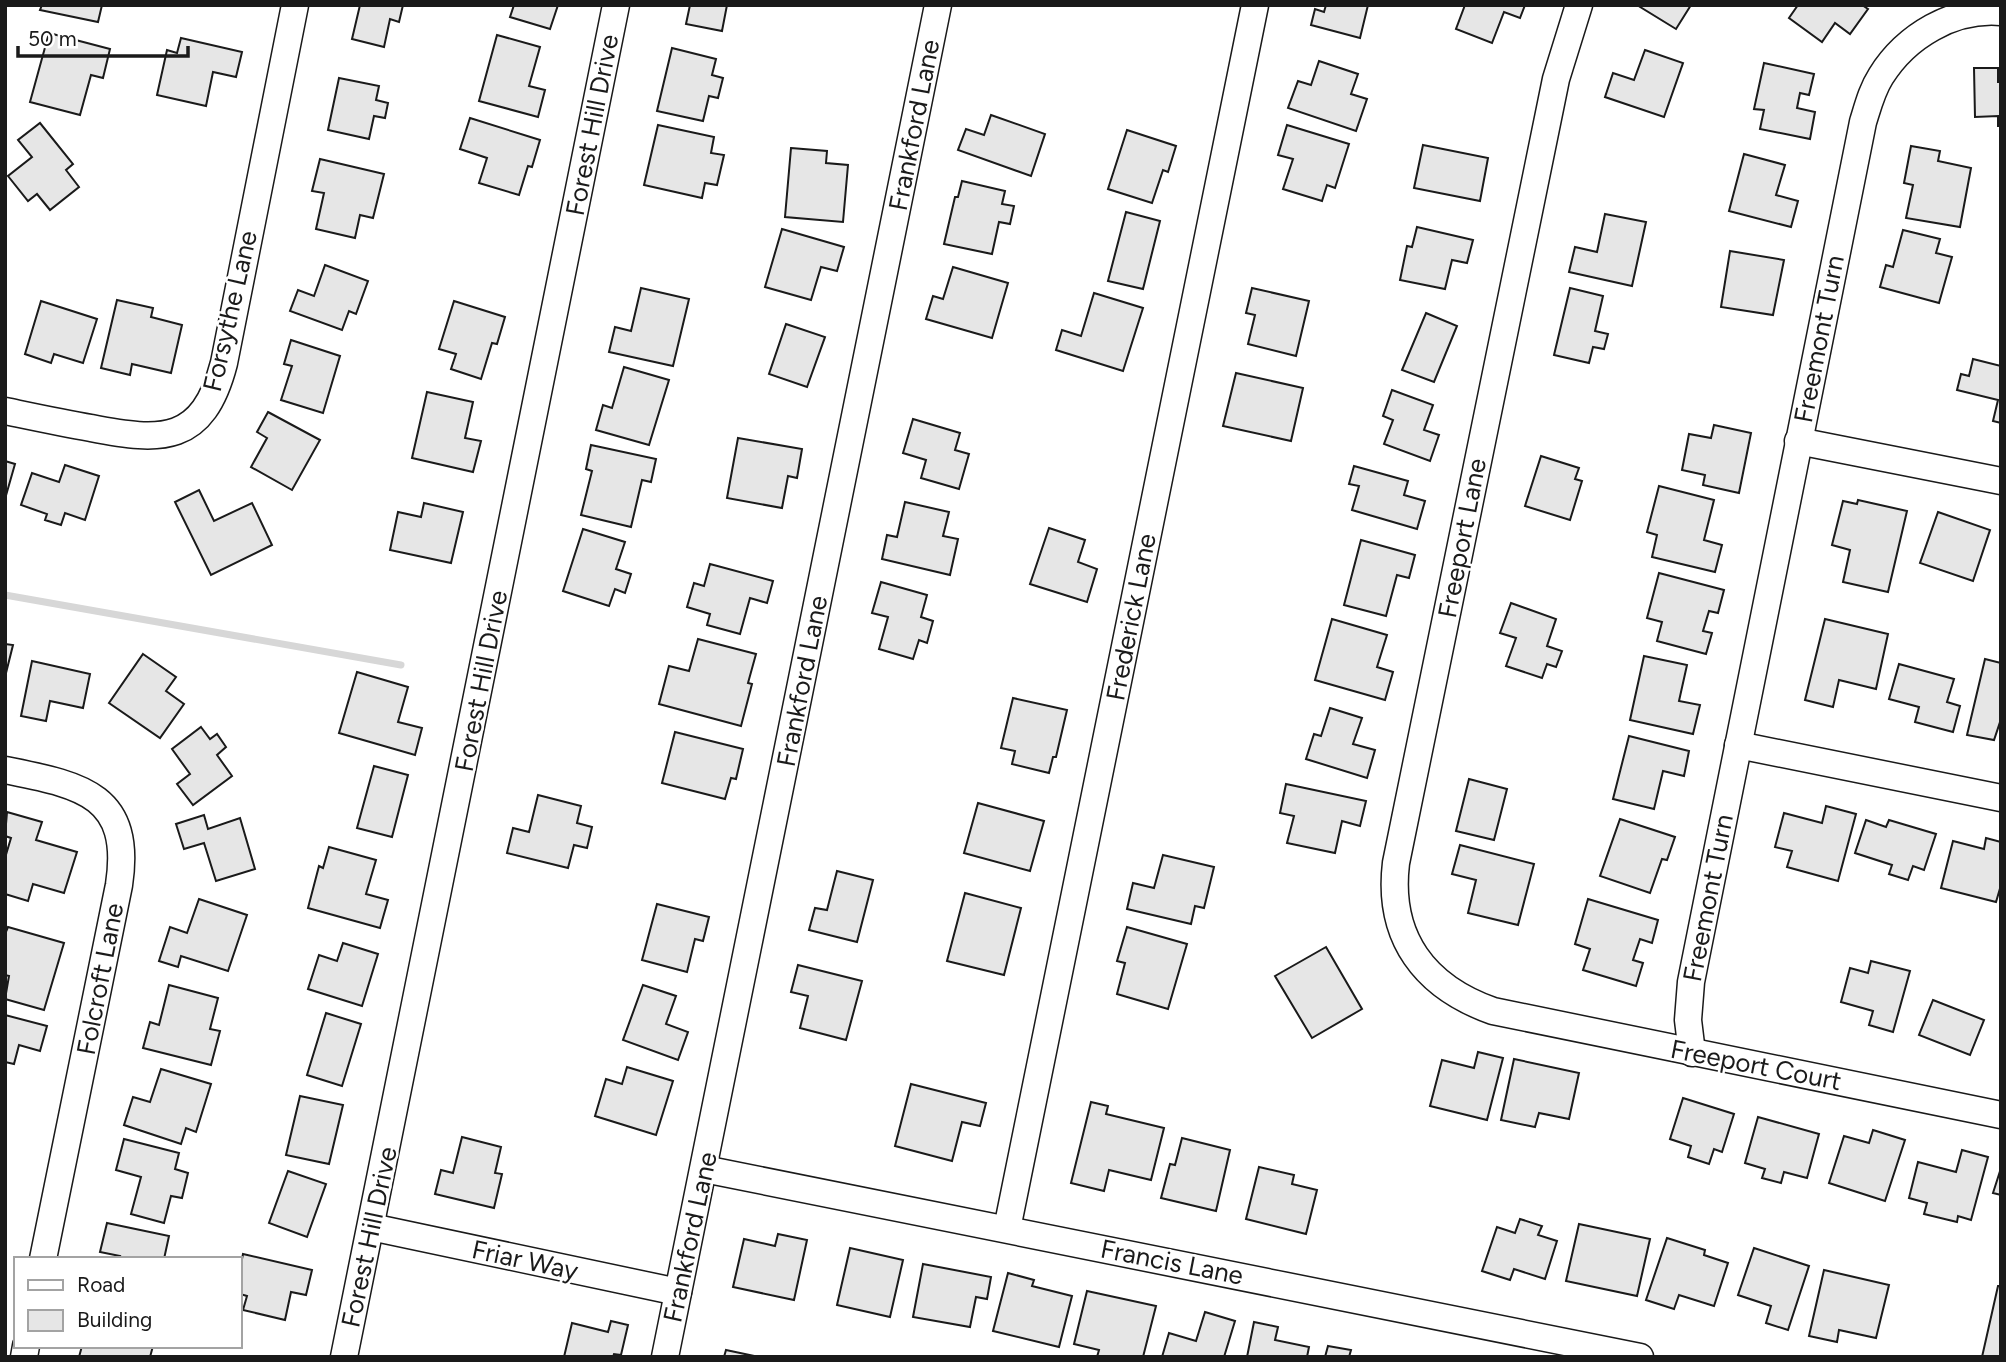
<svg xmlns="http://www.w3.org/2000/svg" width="2006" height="1362" viewBox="0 0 2006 1362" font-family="Figtree,sans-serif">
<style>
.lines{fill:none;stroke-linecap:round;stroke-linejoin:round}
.stream{stroke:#d7d7d7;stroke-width:7}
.building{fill:#e6e6e6;stroke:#1a1a1a;stroke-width:2}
.minor-casing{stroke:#1a1a1a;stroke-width:29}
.minor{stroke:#fff;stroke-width:26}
.labels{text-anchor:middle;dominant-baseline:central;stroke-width:5;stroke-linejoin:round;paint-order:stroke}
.street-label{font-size:26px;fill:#1a1a1a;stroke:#fff}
</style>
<rect width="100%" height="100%" fill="#fff"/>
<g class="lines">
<!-- stream -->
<path class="stream" d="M5,595L401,665"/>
</g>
<!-- building -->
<g class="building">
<path d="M42,5H102L98,22L40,10Z"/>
<path d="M360,5H403L399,22L390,19L384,47L352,39Z"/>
<path d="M514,5H558L550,29L510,17Z"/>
<path d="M690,5H727L722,31L686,24Z"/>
<path d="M1326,5H1368L1360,38L1311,25L1315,9L1324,12Z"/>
<path d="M1465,5H1525L1520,18L1504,12L1492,43L1456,29Z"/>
<path d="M1637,5H1691L1676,29Z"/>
<path d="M1798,5H1862L1868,9L1850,34L1835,23L1822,42L1789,18Z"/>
<path d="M49,33L110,49L103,78L91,75L80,115L30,102Z"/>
<path d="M497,35L540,47L529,86L545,90L538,117L479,101Z"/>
<path d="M181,38L242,52L236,77L213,72L206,106L157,95L167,50L177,53Z"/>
<path d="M672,48L716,59L712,75L723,78L718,98L709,96L703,121L657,111Z"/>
<path d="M1645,50L1683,63L1664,117L1605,97L1613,73L1634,80Z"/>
<path d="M1319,61L1358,74L1351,94L1367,99L1356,131L1288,108L1298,81L1311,85Z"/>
<path d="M1764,63L1814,74L1809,95L1800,93L1797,108L1815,112L1810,139L1760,129L1764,110L1754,109Z"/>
<path d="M1974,68H1998V82H2001V126H1998V116L1975,117Z"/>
<path d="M339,78L379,86L376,100L388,103L385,118L374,116L369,139L328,130Z"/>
<path d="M991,115L1045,134L1031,176L958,150L966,129L984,135Z"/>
<path d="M470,118L540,140L532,167L528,166L519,195L479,183L487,158L460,149Z"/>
<path d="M40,123L73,164L66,170L79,187L50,210L37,194L28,201L8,176L32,157L18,140Z"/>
<path d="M658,125L714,137L711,153L724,155L717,185L705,183L702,198L644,185Z"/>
<path d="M1287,125L1349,144L1335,188L1327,185L1322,201L1283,189L1293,159L1278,155Z"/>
<path d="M1127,130L1176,146L1168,172L1163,170L1152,203L1108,189Z"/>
<path d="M1423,145L1488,158L1480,201L1414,188Z"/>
<path d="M1911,146L1940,151L1938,161L1971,168L1960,227L1906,218L1913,185L1904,183Z"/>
<path d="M791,148L827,151L826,163L848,165L843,222L785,217Z"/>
<path d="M1744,154L1785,165L1776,195L1798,201L1791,227L1729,211Z"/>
<path d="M320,159L384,174L373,218L360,215L355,238L316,229L324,193L312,191Z"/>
<path d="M962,181L1005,191L1002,204L1014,206L1010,224L999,222L992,254L944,244L955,197H958Z"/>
<path d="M1126,212L1160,221L1143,289L1108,281Z"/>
<path d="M1605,214L1646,222L1632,286L1569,272L1575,247L1597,252Z"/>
<path d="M1417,227L1473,240L1467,263L1452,260L1445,289L1400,280L1407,246L1412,247Z"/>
<path d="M782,229L844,247L837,271L821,267L811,300L765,287Z"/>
<path d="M1903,230L1940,239L1936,253L1952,257L1939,303L1880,287L1886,265L1893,267Z"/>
<path d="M1730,251L1784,260L1773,315L1721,307Z"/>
<path d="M325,265L368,281L356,314L349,311L342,330L290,311L298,290L314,296Z"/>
<path d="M953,267L1008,283L992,338L926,319L933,296L943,299Z"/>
<path d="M641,288L689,299L673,366L609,352L615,327L631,331Z"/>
<path d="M1252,288L1309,301L1296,356L1248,344L1255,315L1246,313Z"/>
<path d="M1570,288L1603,296L1595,331L1608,334L1604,349L1593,347L1589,363L1554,355Z"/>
<path d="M1094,293L1143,308L1123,371L1056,350L1062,330L1081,336Z"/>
<path d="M117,300L153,308L151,317L182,325L171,373L132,364L130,375L101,368Z"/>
<path d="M41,301L97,319L83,363L54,354L51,363L25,354Z"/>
<path d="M454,301L505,317L497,344L492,343L481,379L451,369L456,354L439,349Z"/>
<path d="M1426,313L1457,326L1434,382L1402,370Z"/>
<path d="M786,324L825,337L807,387L769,374Z"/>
<path d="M291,340L340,356L323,413L281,400L292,366L284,364Z"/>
<path d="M1973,359L2001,366V423L1993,421L1998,400L1957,390L1961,374L1969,376Z"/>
<path d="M624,367L669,380L649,445L596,430L603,405L612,408Z"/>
<path d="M1236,373L1303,388L1291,441L1223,426Z"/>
<path d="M1392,390L1433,405L1424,430L1439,435L1430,461L1384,444L1393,420L1383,416Z"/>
<path d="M427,392L473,402L465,438L481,441L473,472L412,458Z"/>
<path d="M268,412L320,440L292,490L251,467L267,438L257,432Z"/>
<path d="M913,419L960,433L955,450L969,454L959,489L921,478L926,460L903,453Z"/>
<path d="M1714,425L1751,433L1739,493L1703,485L1705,475L1682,470L1689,434L1711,438Z"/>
<path d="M738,438L802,449L797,478L788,476L782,508L727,498Z"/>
<path d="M591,445L656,459L651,482L642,480L631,527L581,515L592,471L586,469Z"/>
<path d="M1541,456L1579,468L1575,479L1582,481L1570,520L1525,506Z"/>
<path d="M5,461L15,464L5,499Z"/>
<path d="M65,465L99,476L85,520L65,513L61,525L45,520L47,514L21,505L32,473L59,482Z"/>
<path d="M1354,466L1408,481L1404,495L1425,501L1417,529L1352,510L1359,486L1349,484Z"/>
<path d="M1659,486L1714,500L1704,540L1722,545L1715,572L1652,557L1657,535L1647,532Z"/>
<path d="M199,490L214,521L252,503L272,545L211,575L175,502Z"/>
<path d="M1858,500L1907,511L1888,592L1843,582L1850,550L1832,545L1843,501L1857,504Z"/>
<path d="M905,502L949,512L943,536L958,539L950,575L882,559L887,535L897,537Z"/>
<path d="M424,503L463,512L451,563L390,550L398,512L421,517Z"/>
<path d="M1938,512L1990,530L1973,581L1920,563Z"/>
<path d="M1049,528L1085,540L1078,562L1097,569L1087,602L1030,584Z"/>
<path d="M583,529L625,542L616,569L631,574L625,593L615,589L609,606L563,591Z"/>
<path d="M1361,540L1415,555L1409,578L1397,575L1386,616L1344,605Z"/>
<path d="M710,564L773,581L767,603L750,598L740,634L707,625L710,614L687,607L694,583L704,586Z"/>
<path d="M1659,573L1724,590L1718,613L1709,611L1703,631L1712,633L1706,654L1657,641L1662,622L1647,618Z"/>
<path d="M881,582L927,595L921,617L933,621L927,643L919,640L913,659L879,649L888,617L872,613Z"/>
<path d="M1511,603L1556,619L1547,646L1562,651L1556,667L1547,664L1542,678L1506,666L1516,638L1500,633Z"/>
<path d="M1332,619L1387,635L1377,667L1393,672L1385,700L1315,680Z"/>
<path d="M1825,619L1888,634L1876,689L1839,680L1833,707L1805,700Z"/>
<path d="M698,639L756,654L748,683L752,684L741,726L659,704L669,666L689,671Z"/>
<path d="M5,644L13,645L5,677Z"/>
<path d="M143,654L176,677L166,691L184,704L160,738L109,703Z"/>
<path d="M1644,656L1687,665L1679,701L1700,705L1693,734L1630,720Z"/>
<path d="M1985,659L2001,663V719L1994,740L1967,735Z"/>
<path d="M32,661L90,674L83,708L50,701L46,721L21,716Z"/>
<path d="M1899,664L1954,679L1947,702L1960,706L1953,732L1915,722L1919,707L1889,699Z"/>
<path d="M357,672L408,687L398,722L422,728L415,755L339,733Z"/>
<path d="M1013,698L1067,710L1056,757H1053L1049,773L1012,764L1015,751L1001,748Z"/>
<path d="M1330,708L1362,718L1353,744L1375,750L1367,778L1306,759L1314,734L1321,736Z"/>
<path d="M201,727L210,739L217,734L226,747L217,755L232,776L193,805L177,784L190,774L172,749Z"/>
<path d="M675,732L743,749L736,779L731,778L725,799L662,783Z"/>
<path d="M1629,736L1689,751L1684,776L1663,771L1654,809L1613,799Z"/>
<path d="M374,766L408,775L392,837L357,828Z"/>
<path d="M1469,779L1507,789L1494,840L1456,831Z"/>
<path d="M1286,784L1366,801L1360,826L1342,821L1335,853L1287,843L1294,816L1280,813Z"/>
<path d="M538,795L581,806L577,823L592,827L587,848L574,845L568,868L507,853L513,828L529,832Z"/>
<path d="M978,803L1044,821L1030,871L964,853Z"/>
<path d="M1826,806L1856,814L1838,881L1787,867L1792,851L1775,847L1784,813L1822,823Z"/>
<path d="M7,812L42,822L36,840L77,852L64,893L33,884L28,901L5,894V858L11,838L5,836Z"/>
<path d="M204,815L208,829L240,818L255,869L216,881L204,843L184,849L176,824Z"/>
<path d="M1620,819L1675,837L1667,860L1662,859L1650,893L1600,876Z"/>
<path d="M1866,820L1886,827L1889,820L1936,834L1924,870L1913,866L1908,880L1889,874L1892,865L1855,853Z"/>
<path d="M1986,838L2001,842V885L1996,902L1941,888L1953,841L1984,849Z"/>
<path d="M1460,845L1534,864L1518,925L1468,913L1476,880L1452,874Z"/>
<path d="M329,847L376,860L366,894L388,900L380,928L308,908L319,866L323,868Z"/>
<path d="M1163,855L1214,867L1204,908L1195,906L1191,924L1127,909L1133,883L1154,888Z"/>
<path d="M837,871L873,880L857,942L809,930L815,908L827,910Z"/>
<path d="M965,893L1021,908L1004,975L947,961Z"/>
<path d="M199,899L247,915L228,971L181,956L178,967L159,961L170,927L187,933Z"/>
<path d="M1588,899L1658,920L1652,943L1640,939L1633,960L1643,963L1636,986L1583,970L1590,949L1575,944Z"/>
<path d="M657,904L709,917L703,941L695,939L687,972L642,960Z"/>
<path d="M8,927L64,943L44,1010L5,999L9,976L5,975V934Z"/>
<path d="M1127,927L1187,944L1168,1009L1117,994L1125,963L1117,961Z"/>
<path d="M343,943L378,954L362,1006L308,989L319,955L337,961Z"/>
<path d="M1326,947L1362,1009L1312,1038L1275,976Z"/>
<path d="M1871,961L1910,971L1893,1032L1869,1025L1873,1011L1841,1002L1850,968L1868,973Z"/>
<path d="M798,965L862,981L846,1040L800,1028L808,996L791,992Z"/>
<path d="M169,985L218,998L210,1029L220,1031L211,1065L143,1048L150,1022L159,1025Z"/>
<path d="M643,985L676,996L666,1024L688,1032L678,1060L623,1040Z"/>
<path d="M1933,1000L1984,1020L1970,1055L1919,1035Z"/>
<path d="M326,1013L361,1024L342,1086L307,1075Z"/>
<path d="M5,1015L47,1026L40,1051L19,1045L14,1064L5,1062Z"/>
<path d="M1478,1052L1503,1058L1487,1120L1430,1106L1442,1060L1474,1068Z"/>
<path d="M1514,1059L1579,1073L1569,1119L1539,1113L1535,1127L1501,1120Z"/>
<path d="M627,1067L673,1081L656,1135L595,1116L606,1079L622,1084Z"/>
<path d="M161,1069L211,1084L196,1132L186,1128L181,1144L124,1125L133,1097L150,1102Z"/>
<path d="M911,1084L986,1103L980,1126L962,1122L952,1161L895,1146Z"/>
<path d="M300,1096L343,1105L329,1164L286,1155Z"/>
<path d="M1683,1098L1734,1114L1722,1152L1714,1149L1709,1164L1688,1157L1691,1146L1670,1139Z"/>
<path d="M1091,1102L1108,1106L1106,1114L1164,1128L1151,1180L1109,1170L1104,1191L1071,1183Z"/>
<path d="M1758,1117L1819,1134L1807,1178L1784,1172L1781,1183L1762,1178L1765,1169L1745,1163Z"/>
<path d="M1873,1130L1905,1140L1885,1201L1829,1183L1844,1136L1869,1143Z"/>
<path d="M462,1137L501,1147L495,1173L502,1174L494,1208L435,1194L441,1170L453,1173Z"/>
<path d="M1182,1138L1230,1150L1216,1211L1161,1198L1170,1164L1175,1165Z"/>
<path d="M124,1139L179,1153L175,1169L188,1173L182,1198L171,1196L164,1223L131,1214L141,1177L116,1170Z"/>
<path d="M1962,1150L1988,1157L1971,1220L1958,1216L1957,1222L1924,1214L1927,1203L1909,1198L1918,1162L1956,1172Z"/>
<path d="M1259,1167L1294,1175L1292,1184L1317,1190L1306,1234L1246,1219Z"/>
<path d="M2001,1168V1195L1993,1193Z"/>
<path d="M288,1171L326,1184L307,1237L269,1223Z"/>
<path d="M1520,1219L1542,1226L1538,1235L1557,1241L1545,1279L1514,1269L1510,1280L1482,1271L1497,1227L1515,1233Z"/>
<path d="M107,1223L169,1236L164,1259H119L120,1256L100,1252Z"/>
<path d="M1579,1224L1650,1239L1637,1296L1566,1281Z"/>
<path d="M778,1234L807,1240L794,1300L733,1287L744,1239L775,1246Z"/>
<path d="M1667,1238L1705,1250L1704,1255L1728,1263L1714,1306L1679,1295L1674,1309L1646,1300Z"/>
<path d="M850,1248L903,1260L890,1317L837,1305Z"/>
<path d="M1754,1248L1809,1266L1788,1330L1766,1323L1771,1306L1738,1295Z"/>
<path d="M243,1254L312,1270L306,1295L291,1292L285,1320L243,1310L247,1296L240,1294V1269Z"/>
<path d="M923,1264L991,1277L987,1299L976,1297L970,1327L913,1317Z"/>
<path d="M1824,1270L1889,1285L1876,1338L1839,1330L1837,1342L1809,1336Z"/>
<path d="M1008,1273L1034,1280L1032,1286L1072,1296L1059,1347L993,1331Z"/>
<path d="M1998,1286H2001V1357H1982Z"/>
<path d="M1087,1291L1156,1306L1143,1357H1097L1099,1350L1074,1344Z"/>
<path d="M1205,1312L1235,1321L1224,1357H1162L1169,1333L1196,1341Z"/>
<path d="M611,1321L628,1325L621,1355L614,1354L613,1357H564L572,1323L608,1332Z"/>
<path d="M1254,1322L1278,1327L1275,1340L1309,1347L1307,1357H1247Z"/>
<path d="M82,1346H153L150,1357H79Z"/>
<path d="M1328,1346L1351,1350L1349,1357H1325Z"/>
<path d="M726,1350L759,1357H724Z"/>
</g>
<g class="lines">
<!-- minor casing -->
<g class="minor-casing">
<g id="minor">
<path d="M1579,5L1556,79L1396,863C1387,938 1425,987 1493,1011L2001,1115"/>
<path d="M5,411C34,417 62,423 91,428C162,442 203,444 224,363L295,5"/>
<path d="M1798,441L2001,481"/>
<path d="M1738,745L2001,798"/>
<path d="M5,770C79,785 133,793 119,885L43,1259"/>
<path d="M1692,1053L1688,1020L1691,982L1863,122C1868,106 1872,90 1881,76C1906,36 1953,8 2001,12"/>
<path d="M704,1169L1640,1357"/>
<path d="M371,1227L678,1292"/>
<path d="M1007,1229L1255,5"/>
<path d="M24,1357L26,1346"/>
<path d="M344,1357L616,5"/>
<path d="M665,1357L938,5"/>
</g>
</g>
<!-- minor -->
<use href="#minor" class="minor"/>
</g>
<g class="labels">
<!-- street labels -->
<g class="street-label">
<text transform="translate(592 125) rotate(-79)">Forest Hill Drive</text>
<text transform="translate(914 125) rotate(-79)">Frankford Lane</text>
<text transform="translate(230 311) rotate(-77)">Forsythe Lane</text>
<text transform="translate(1819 339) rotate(-79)">Freemont Turn</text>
<text transform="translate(1462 538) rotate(-79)">Freeport Lane</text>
<text transform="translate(1131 617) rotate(-79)">Frederick Lane</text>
<text transform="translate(481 681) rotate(-79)">Forest Hill Drive</text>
<text transform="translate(802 681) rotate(-79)">Frankford Lane</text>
<text transform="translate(1708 898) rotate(-79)">Freemont Turn</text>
<text transform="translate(100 979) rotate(-79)">Folcroft Lane</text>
<text transform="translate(1756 1065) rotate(11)">Freeport Court</text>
<text transform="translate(369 1237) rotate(-78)">Forest Hill Drive</text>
<text transform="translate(690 1237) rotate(-78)">Frankford Lane</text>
<text transform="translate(525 1260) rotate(12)">Friar Way</text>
<text transform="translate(1172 1262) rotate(11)">Francis Lane</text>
</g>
</g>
<!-- border -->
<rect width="2006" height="1362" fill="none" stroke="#1a1a1a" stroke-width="14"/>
<!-- legend -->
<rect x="14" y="1257" width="228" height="91" fill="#ffffff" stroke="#a3a3a3" stroke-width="2"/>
<rect x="28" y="1280" width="35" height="10" fill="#ffffff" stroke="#a3a3a3" stroke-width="2"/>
<text x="77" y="1292" font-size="21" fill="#1a1a1a">Road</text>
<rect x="28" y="1310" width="35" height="21" fill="#e6e6e6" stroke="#a3a3a3" stroke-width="2"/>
<text x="77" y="1327" font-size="21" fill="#1a1a1a">Building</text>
<!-- scale -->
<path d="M18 46v10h170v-10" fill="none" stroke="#1a1a1a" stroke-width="3.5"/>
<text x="28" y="46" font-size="21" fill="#1a1a1a" stroke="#ffffff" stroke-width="5" paint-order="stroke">50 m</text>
</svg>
